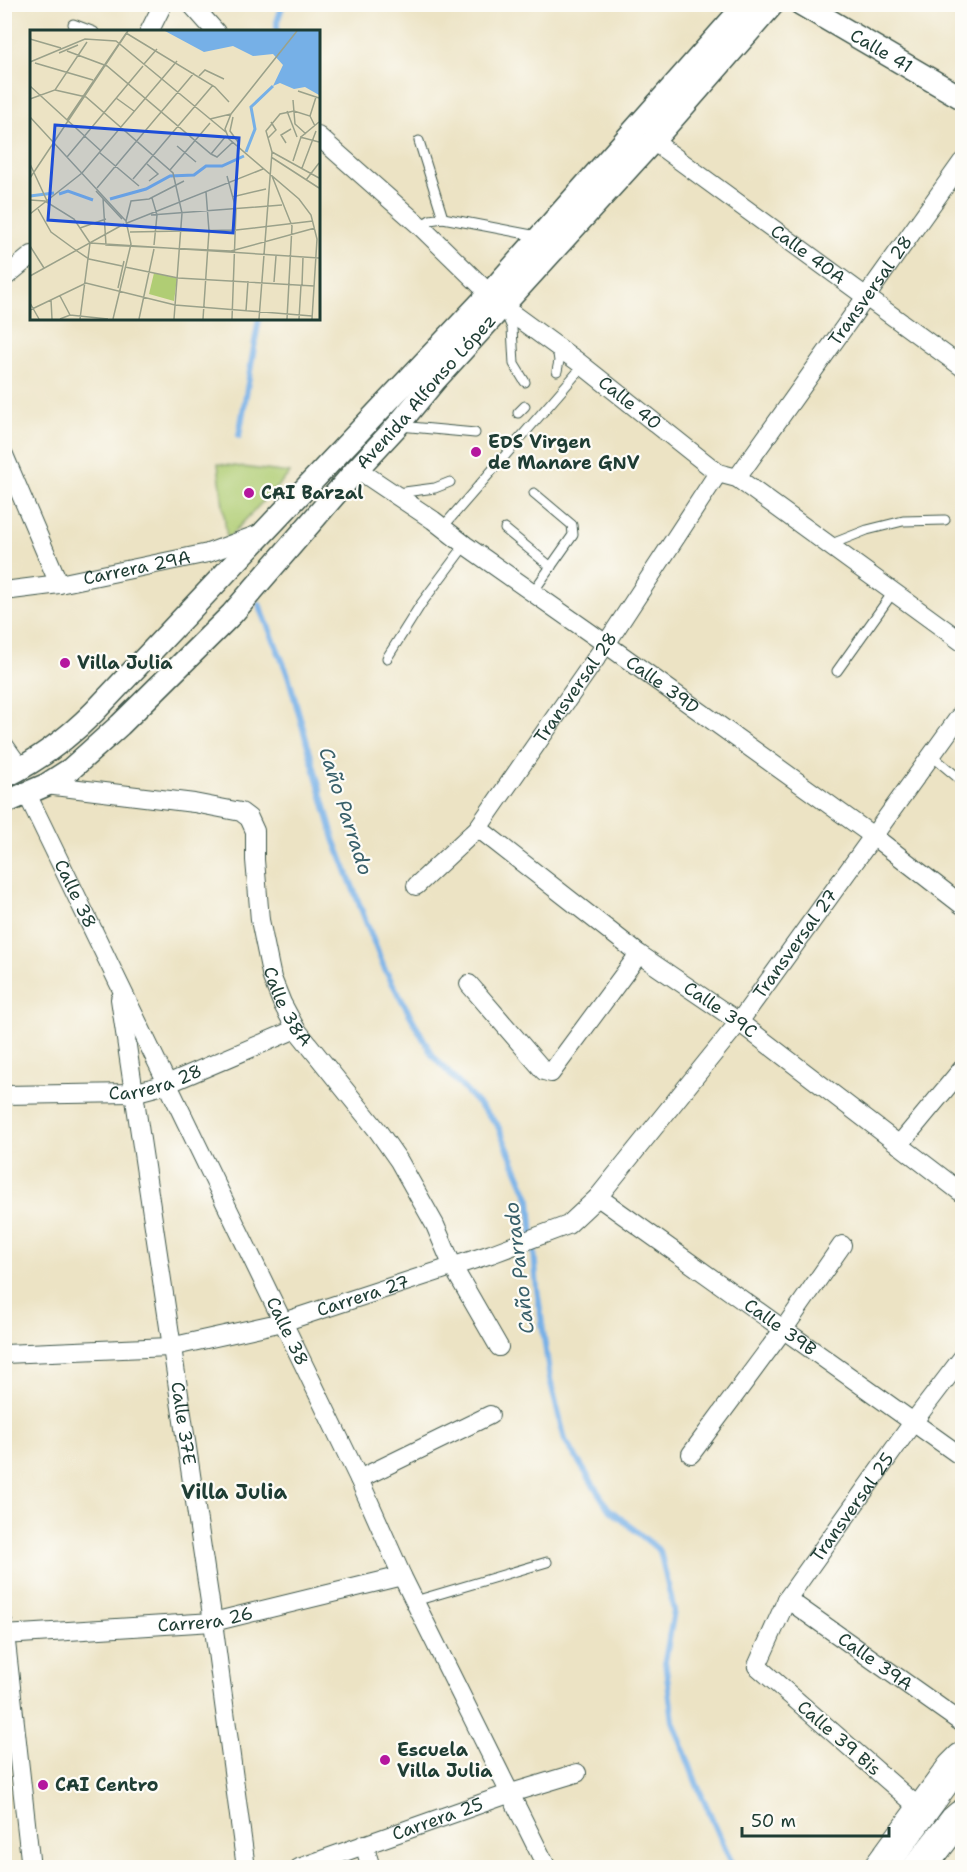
<svg xmlns="http://www.w3.org/2000/svg" width="967" height="1872" viewBox="0 0 967 1872" font-family="'Shantell Sans',sans-serif">
<style>
.green{fill:#b0cd74;stroke:#688554;stroke-width:1.5}
.lines{fill:none;stroke-linecap:round;stroke-linejoin:round}
.stream{stroke:#76b0e7;stroke-width:6}
.service-casing{stroke:#3e564a;stroke-width:11}
.minor-casing{stroke:#3e564a;stroke-width:20}
.tertiary-casing{stroke:#3e564a;stroke-width:25}
.trunk-casing{stroke:#3e564a;stroke-width:34}
.service{stroke:#fff;stroke-width:9}
.minor{stroke:#fff;stroke-width:18}
.tertiary{stroke:#fff;stroke-width:22}
.trunk{stroke:#fff;stroke-width:32}
.poi-dot{fill:#b5179e;stroke:#fdfcf7;stroke-width:2}
.labels{text-anchor:middle;dominant-baseline:central;stroke-width:4.5;stroke-linejoin:round;paint-order:stroke}
.street-label{font-size:18px;fill:#1f3d34;stroke:#fdfcf7}
.poi-label{font-size:18px;font-weight:bold;fill:#1f3d34;stroke:#fdfcf7;text-anchor:start}
.water-label{font-size:20px;font-style:italic;fill:#39606a;stroke:#fdfcf7}
.neighbourhood-label{font-size:20px;font-weight:bold;fill:#1f3d34;stroke:#fdfcf7}
.inset-river{fill:none;stroke:#76b0e7;stroke-width:3}
.inset-road{fill:none;stroke:#9aa18a;stroke-width:1.5}
.view{fill:#1d4ed8;fill-opacity:0.15;stroke:#1d4ed8;stroke-width:3}
.inset-edge{fill:none;stroke:#1f3d34;stroke-width:3}
</style>
<rect width="100%" height="100%" fill="#fdfcf7"/>
<filter id="ink" filterUnits="userSpaceOnUse"><feTurbulence type="fractalNoise" baseFrequency=".0167" numOctaves="2"/><feDisplacementMap in="SourceGraphic" scale="12" xChannelSelector="R" yChannelSelector="G"/><feConvolveMatrix kernelMatrix="1 2 1 2 8 2 1 2 1" color-interpolation-filters="sRGB"/></filter>
<filter id="wash" filterUnits="userSpaceOnUse"><feTurbulence type="fractalNoise" baseFrequency=".008" numOctaves="4" result="noise"/><feDisplacementMap in="SourceGraphic" scale="24" xChannelSelector="R" yChannelSelector="G"/><feGaussianBlur stdDeviation="1.35" result="paint"/><feColorMatrix in="noise" values="0 0 0 0 0 0 0 0 0 0 0 0 0 0 0 0 0 1.4 0 .05"/><feComposite in="paint" operator="in"/></filter>
<g filter="url(#wash)">
<rect width="100%" height="100%" fill="#ece3c4"/>
<!-- green -->
<path class="green" d="M218,464L290,473L227,539Z"/>
<g class="lines">
<!-- stream -->
<g class="stream">
<path d="M277,32V22L283,4"/>
<path d="M239,436L259,318"/>
<path d="M259,604L288,675L334,839L384,968L433,1056L497,1124L530,1200L537,1289L550,1379L565,1440L608,1508L660,1551L674,1611L665,1661L673,1721L697,1785L734,1868"/>
</g>
</g>
</g>
<g filter="url(#ink)">
<g class="lines">
<!-- service casing -->
<g class="service-casing">
<g id="service">
<path d="M73,24L94,32"/>
<path d="M419,141L443,218"/>
<path d="M420,226L430,220L443,218L537,236"/>
<path d="M506,314L512,328L514,364L525,382"/>
<path d="M557,347L559,361L557,371"/>
<path d="M518,413L525,406"/>
<path d="M400,426L475,433"/>
<path d="M397,493L435,488L450,482"/>
<path d="M442,528L583,366"/>
<path d="M505,529L551,567"/>
<path d="M829,545L867,530L903,521L945,520"/>
<path d="M533,592L573,535L572,525L534,493"/>
<path d="M387,658L421,604L465,545"/>
<path d="M837,671L894,591"/>
<path d="M931,755L962,781"/>
<path d="M415,1601L547,1562"/>
</g>
</g>
<!-- minor casing -->
<g class="minor-casing">
<g id="minor">
<path d="M191,4L216,32"/>
<path d="M149,32L163,4"/>
<path id="s1" d="M318,136L420,226L503,307L577,361L718,473L737,478L962,642"/>
<path id="s2" d="M653,141L962,367"/>
<path d="M4,278L32,255"/>
<path d="M4,455L59,584"/>
<path id="s3" d="M357,469L433,520L465,545L606,644L873,836L962,905"/>
<path id="s4" d="M737,478L962,162"/>
<path id="s5" d="M4,591L59,584L208,553L262,533"/>
<path d="M4,745L21,769"/>
<path id="s6" d="M46,785L194,803L241,812L249,818L255,831V860L260,920L272,978L282,1003L296,1029L378,1131L399,1161L435,1225L453,1267L499,1347"/>
<path id="s7" d="M27,794L359,1479L402,1576L547,1868"/>
<path id="s8" d="M478,828L639,954L739,1022L962,1193"/>
<path id="s9" d="M416,886L478,828L606,644L718,473"/>
<path d="M469,984L544,1071L551,1073L639,954"/>
<path id="s10" d="M120,999L213,1622L246,1868"/>
<path id="s11" d="M4,1095L133,1093L167,1084L296,1029"/>
<path d="M899,1145L962,1069"/>
<path id="s12" d="M598,1197L962,1457"/>
<path id="s13" d="M4,1354L170,1347L283,1322L491,1254L568,1225L598,1197L739,1022L962,713"/>
<path d="M691,1454L783,1330L842,1245"/>
<path d="M359,1479L490,1415"/>
<path id="s14" d="M787,1599L962,1723"/>
<path d="M4,1624L31,1868"/>
<path id="s15" d="M4,1635L213,1622L402,1576"/>
<path id="s16" d="M921,1811L916,1805L757,1666L787,1599L914,1421L962,1358"/>
<path d="M364,1844L371,1868"/>
<path id="s17" d="M299,1868L511,1793L577,1773"/>
</g>
</g>
<!-- tertiary casing -->
<g class="tertiary-casing">
<g id="tertiary">
<path id="s18" d="M801,4L962,98"/>
<path d="M4,777C39,760 67,739 94,712L489,294L746,4"/>
<path id="s19" d="M4,803L46,785L71,769L120,725L232,614L357,469L397,426L436,379L653,141L773,4"/>
</g>
</g>
<!-- trunk casing -->
<g class="trunk-casing">
<g id="trunk">
<path d="M880,1868L953,1768L962,1759"/>
<path d="M919,1868L955,1822L962,1816"/>
</g>
</g>
<!-- service -->
<use href="#service" class="service"/>
<!-- minor -->
<use href="#minor" class="minor"/>
<!-- tertiary -->
<use href="#tertiary" class="tertiary"/>
<!-- trunk -->
<use href="#trunk" class="trunk"/>
</g>
</g>
<!-- markers -->
<g class="poi-dot">
<circle cx="476" cy="452" r="6"/>
<circle cx="249" cy="493" r="6"/>
<circle cx="65" cy="663" r="6"/>
<circle cx="385" cy="1760" r="6"/>
<circle cx="43" cy="1785" r="6"/>
</g>
<g class="labels">
<!-- street labels -->
<g class="street-label">
<text stroke="none"><textPath href="#s18" startOffset="93">Calle 41</textPath></text>
<text stroke="none"><textPath href="#s2" startOffset="192">Calle 40A</textPath></text>
<text stroke="none"><textPath href="#s4" startOffset="230">Transversal 28</textPath></text>
<text stroke="none"><textPath href="#s19" startOffset="594">Avenida Alfonso López</textPath></text>
<text stroke="none"><textPath href="#s1" startOffset="411">Calle 40</textPath></text>
<text stroke="none"><textPath href="#s5" startOffset="135">Carrera 29A</textPath></text>
<text stroke="none"><textPath href="#s3" startOffset="374">Calle 39D</textPath></text>
<text stroke="none"><textPath href="#s9" startOffset="256">Transversal 28</textPath></text>
<text stroke="none"><textPath href="#s7" startOffset="111">Calle 38</textPath></text>
<text stroke="none"><textPath href="#s13" startOffset="945">Transversal 27</textPath></text>
<text stroke="none"><textPath href="#s6" startOffset="402">Calle 38A</textPath></text>
<text stroke="none"><textPath href="#s8" startOffset="303">Calle 39C</textPath></text>
<text stroke="none"><textPath href="#s11" startOffset="153">Carrera 28</textPath></text>
<text stroke="none"><textPath href="#s13" startOffset="366">Carrera 27</textPath></text>
<text stroke="none"><textPath href="#s12" startOffset="224">Calle 39B</textPath></text>
<text stroke="none"><textPath href="#s7" startOffset="597">Calle 38</textPath></text>
<text stroke="none"><textPath href="#s10" startOffset="429">Calle 37E</textPath></text>
<text stroke="none"><textPath href="#s16" startOffset="405">Transversal 25</textPath></text>
<text stroke="none"><textPath href="#s15" startOffset="202">Carrera 26</textPath></text>
<text stroke="none"><textPath href="#s14" startOffset="108">Calle 39A</textPath></text>
<text transform="translate(839 1738) rotate(41)">Calle 39 Bis</text>
<text stroke="none"><textPath href="#s17" startOffset="147">Carrera 25</textPath></text>
</g>
<!-- poi labels -->
<g class="poi-label">
<text x="488" y="442">EDS Virgen<tspan x="488" dy="21">de Manare GNV</tspan></text>
<text x="261" y="493">CAI Barzal</text>
<text x="77" y="663">Villa Julia</text>
<text x="397" y="1750">Escuela<tspan x="397" dy="21">Villa Julia</tspan></text>
<text x="55" y="1785">CAI Centro</text>
</g>
<!-- water labels -->
<g class="water-label">
<text transform="translate(346 811) rotate(72)">Caño Parrado</text>
<text transform="translate(519 1268) rotate(-97)">Caño Parrado</text>
</g>
<!-- neighbourhood labels -->
<g class="neighbourhood-label">
<text x="234" y="1492">Villa Julia</text>
</g>
</g>
<!-- overview -->
<g transform="translate(30 30)">
<rect width="290" height="290" fill="#ece3c4"/>
<path d="M124,243L147,248L144,271L119,264Z" fill="#b0cd74"/>
<path d="M135,1H289V65L275,57L264,59L250,53L243,56L253,35L243,24L223,26L203,16L174,22Z" fill="#76b0e7"/>
<path class="inset-river" d="M216,122L225,99L221,77L243,56M29,164L38,161L63,170M0,166L24,163M80,169L116,159L140,146L164,145L176,136H192L214,126"/>
<path class="inset-road" d="M267,1L201,84L195,99L199,109L269,169L281,185L287,209L282,289M96,3L185,57L199,72M0,9L31,18M37,21L77,36L181,124L187,127L203,112M29,23L48,15M0,32L55,9L86,11L197,103M5,33L63,50M114,34L127,19M169,46L175,40L194,49M0,56L71,121M25,60L56,67L143,143L152,183L144,289M268,61L289,68M86,68L104,81M0,69L25,60L57,12M263,70L265,94L276,104M257,81L267,107M280,86L286,67M0,87L96,191L101,214L83,289M203,87L200,101L208,112M180,89L201,84M37,90L97,2M270,107L289,112M238,108L246,100L241,92M256,113L251,105L261,99M147,116L166,132M242,122L236,101L250,84L264,81L280,86L285,96M242,122L289,148M70,123L109,156M181,124L196,106M37,127L113,36M241,127L289,158M263,131L271,107L289,92M0,134L18,173M117,134L128,144L119,151M272,138L286,101M140,140L180,93M197,146L206,179L202,289M242,146L262,196L257,289M0,148L98,1M103,149L183,55M276,150L289,133M67,158L164,43M66,161L92,189M202,167L236,159M73,168L76,215L201,221L285,198M122,168L127,185L124,215M0,170L15,171L44,189L60,213L50,289M8,179L21,202L47,221L59,229L92,236M0,184L52,143L147,31M121,185L252,175M96,191L101,171L119,169L154,151M97,193L233,139M50,198L76,189M100,202L206,200L283,191M60,213L289,228M0,216L14,238M95,237L148,248L284,256M0,246L94,194M244,252L246,226M272,255L273,227M88,258L94,231M30,266L40,285M21,270L22,289M0,273L9,289M0,280L56,253L145,275L282,286M216,281L218,251M30,289L40,285L78,289M109,289L124,219M173,289L179,201L176,162M229,289L242,122M269,289L271,255"/>
<path class="view" d="M25,95L209,108L203,203L18,190Z"/>
<rect width="290" height="290" class="inset-edge"/>
</g>
<!-- margin -->
<rect width="967" height="1872" fill="none" stroke="#fdfcf7" stroke-width="24"/>
<!-- scale -->
<path d="M742 1827v9h147v-9" fill="none" stroke="#1f3d34" stroke-width="3"/>
<text x="751" y="1827" font-size="18" fill="#1f3d34" stroke="#fdfcf7" stroke-width="4.5" paint-order="stroke">50 m</text>
</svg>
